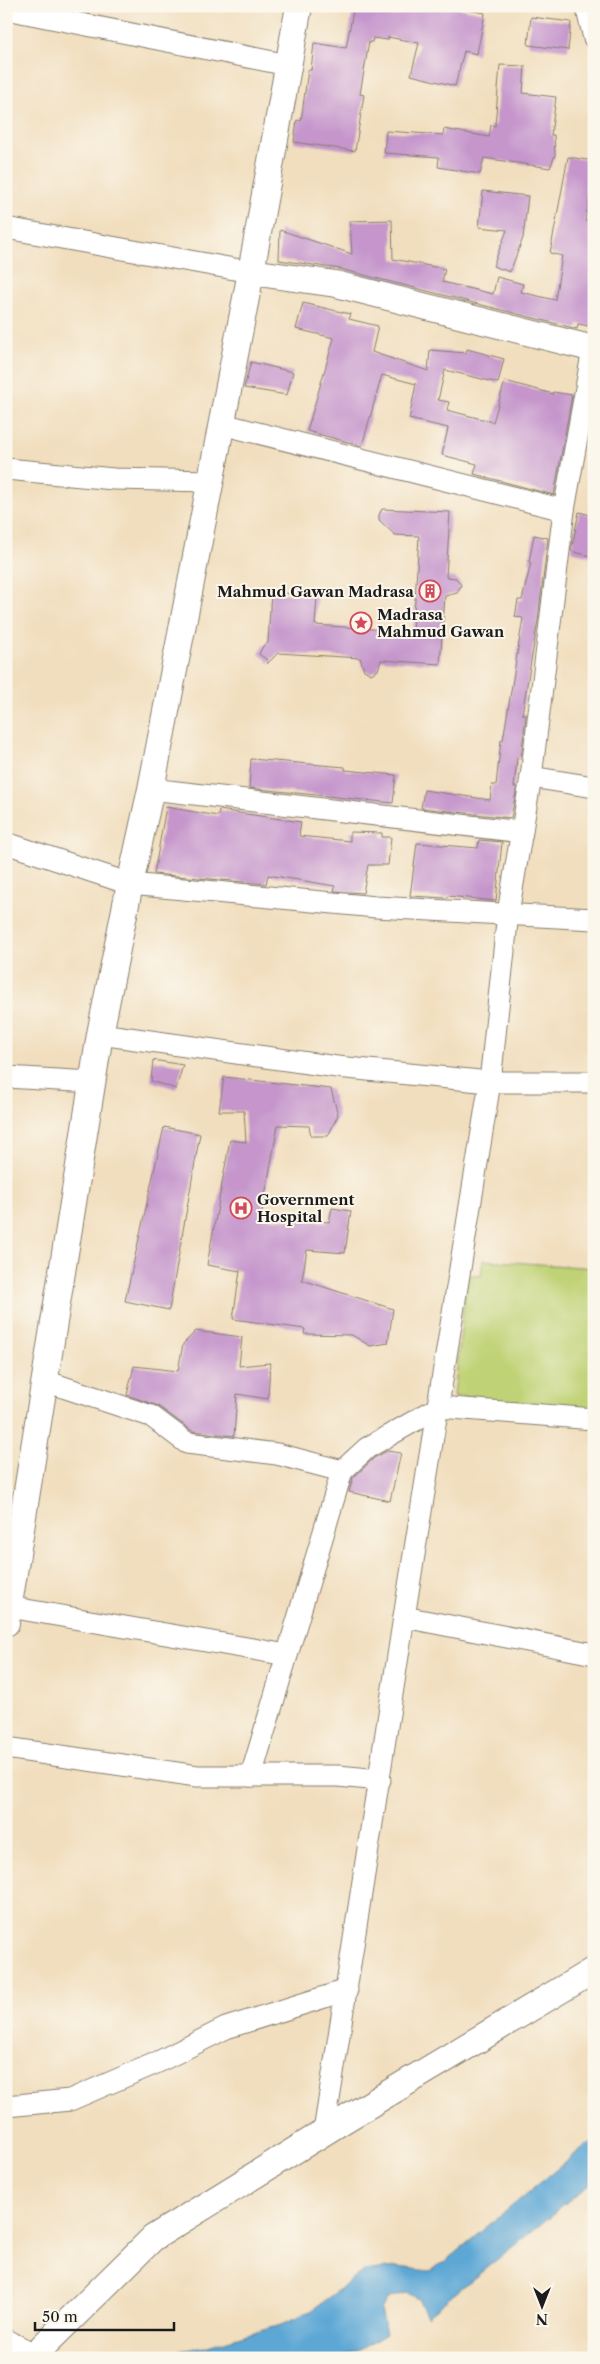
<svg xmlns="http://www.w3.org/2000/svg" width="600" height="2364" viewBox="0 0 600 2364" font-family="'Libre Caslon Text',serif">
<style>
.green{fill:#bfd275;stroke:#6e7748}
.water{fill:#5da7d5;stroke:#3c6278}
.building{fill:#c595cc}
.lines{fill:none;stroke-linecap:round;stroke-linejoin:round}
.minor-casing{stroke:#867d6d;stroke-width:23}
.tertiary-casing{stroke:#867d6d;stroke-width:28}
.minor{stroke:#fff;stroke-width:21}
.tertiary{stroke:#fff;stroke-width:26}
.labels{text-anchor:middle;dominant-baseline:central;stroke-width:4;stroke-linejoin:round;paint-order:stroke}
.poi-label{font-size:15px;font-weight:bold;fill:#1c1c1c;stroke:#fbf7ec;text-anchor:start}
</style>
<rect width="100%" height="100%" fill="#fbf7ec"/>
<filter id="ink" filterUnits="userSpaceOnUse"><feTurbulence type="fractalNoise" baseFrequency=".02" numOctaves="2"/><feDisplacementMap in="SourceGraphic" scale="10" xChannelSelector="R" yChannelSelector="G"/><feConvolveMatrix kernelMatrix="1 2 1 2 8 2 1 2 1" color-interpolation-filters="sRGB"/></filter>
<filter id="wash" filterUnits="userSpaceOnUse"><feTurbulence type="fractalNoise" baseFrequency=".0096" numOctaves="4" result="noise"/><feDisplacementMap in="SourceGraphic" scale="20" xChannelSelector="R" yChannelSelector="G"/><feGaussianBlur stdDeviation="1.12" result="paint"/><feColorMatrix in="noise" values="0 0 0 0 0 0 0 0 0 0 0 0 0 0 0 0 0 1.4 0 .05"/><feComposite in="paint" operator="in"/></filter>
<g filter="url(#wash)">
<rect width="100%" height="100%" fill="#f1debe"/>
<!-- green -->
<path class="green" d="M483,1260L594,1268V1410L454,1396L467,1275L481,1276Z"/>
<!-- water -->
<path class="water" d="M594,2140V2181L427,2316L418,2299L407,2293L391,2297L381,2309L386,2334L360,2350L341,2358H153L168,2352L201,2348L281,2324L311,2311L363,2271L397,2267L429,2271L443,2263L586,2145Z"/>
<g id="blocks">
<!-- building -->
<g class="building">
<path d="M354,6H447L485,13L477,54L464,51L455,86L411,75L419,43L388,37V40L373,38L372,42H369L360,94L364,95L355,151L294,142L297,120L301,121L308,70H311L314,43L346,48Z"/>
<path d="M531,17L571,22L568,50L528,45Z"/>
<path d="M500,65L525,66L523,93L556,97L551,135H554L555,155L550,168L484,158L480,174L438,167L439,157L384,153L386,131L443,135L444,129L489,137L491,125L495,126Z"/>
<path d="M568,157L594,161V176L585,221L594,222V327L578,324L577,329L340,269L279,260L280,230L352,254L350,221L392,220L393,259L445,269L442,282L493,294L497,277L523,284L521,292L555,300L562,256L550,253Z"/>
<path d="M483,191L528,196L523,238L510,272L493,266L507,230L479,227Z"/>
<path d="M303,303L350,314L349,319L378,326L372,352L428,371L430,350L466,353L467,349L504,359L498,383L445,370L438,400L449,402L447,410L493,422L505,381L553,394V392L572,395L554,495L474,474L477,464L442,455L448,428L409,419L416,384L382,375L362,446L307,431L334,338L296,329Z"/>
<path d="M251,362L293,372L287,395L244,388Z"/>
<path d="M382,509L450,512L446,577L456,578L461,585L457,593L445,596L440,664L381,660L378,670L371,674L364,670L360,658L278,653L267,664V660L259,654L263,646L268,643L271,592L317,596L315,625L413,632L419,536L395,535L379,520V515Z"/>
<path d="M579,512L594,516V557L571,551Z"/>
<path d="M534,535L548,538L538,620L522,714H526L521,759L517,758L514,787H517L511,818L421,808L424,790L490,800L492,785H496L501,740H503L523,618L515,617L518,600H522L531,563L529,562Z"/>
<path d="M251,759L345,767V770L396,775L393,803L249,788Z"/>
<path d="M166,807L218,816L219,810L301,822L299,836L350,841V832L382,833V837H391L388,865H368L363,893L334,891L335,886L268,875L266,884L154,874Z"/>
<path d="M479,840L502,842L496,901L448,896L447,898L410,896L417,843L478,848Z"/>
<path d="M153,1060L183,1065L176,1089L151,1081Z"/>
<path d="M224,1077L331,1089L338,1115L328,1136H311L309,1126L278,1125L261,1218L329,1222L332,1208L351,1211L345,1253L307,1250L302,1280L393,1309L388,1343L370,1346L352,1335L304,1334L305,1329L233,1319L240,1271L207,1265L230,1140L246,1142L244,1111H219Z"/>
<path d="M164,1127L200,1134L169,1310L125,1301Z"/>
<path d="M196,1331L242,1337L239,1366L270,1363L268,1399L237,1394L234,1436L192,1431L158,1406L127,1395L134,1366L178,1371L183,1344Z"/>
<path d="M387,1451L401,1453L390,1501L349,1492L353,1478L374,1458Z"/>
</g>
</g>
</g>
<g filter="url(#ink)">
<use href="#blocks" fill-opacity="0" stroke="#867d6d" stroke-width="1"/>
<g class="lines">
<!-- minor casing -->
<g class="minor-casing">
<g id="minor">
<path d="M586,6L594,38"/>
<path d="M6,9L288,65"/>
<path d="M6,228L251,272"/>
<path d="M222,424L564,510L531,777L508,913L490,1082L404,1617L324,2132"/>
<path d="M6,469L114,479L211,481"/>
<path d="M564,510L593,349"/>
<path d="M531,777L594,787"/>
<path d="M151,789L522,832"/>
<path d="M6,843L130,884L376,907L594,919"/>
<path d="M100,1034L337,1067L490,1082H594"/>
<path d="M6,1077L92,1082"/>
<path d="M45,1381L151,1416L187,1443L277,1454L342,1471L251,1776"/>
<path d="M342,1471L367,1448L439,1407L594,1419"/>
<path d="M9,1607L287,1655"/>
<path d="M404,1617L594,1654"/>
<path d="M6,1748L197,1776H338L380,1780"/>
<path d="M6,2106L70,2100L156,2063L226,2028L347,1990"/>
</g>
</g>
<!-- tertiary casing -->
<g class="tertiary-casing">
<g id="tertiary">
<path d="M251,272L336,284L594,349"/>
<path d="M6,1623L100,1034L130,884L151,789L251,272L299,6"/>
<path d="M6,2343L33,2356"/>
<path d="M31,2358L153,2238L344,2120L594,1970"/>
</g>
</g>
<!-- minor -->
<use href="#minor" class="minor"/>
<!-- tertiary -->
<use href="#tertiary" class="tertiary"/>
</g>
</g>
<!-- icons -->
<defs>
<g id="building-ring" transform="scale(1.125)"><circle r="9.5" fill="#fbf7ec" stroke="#d1495b" stroke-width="1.5"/><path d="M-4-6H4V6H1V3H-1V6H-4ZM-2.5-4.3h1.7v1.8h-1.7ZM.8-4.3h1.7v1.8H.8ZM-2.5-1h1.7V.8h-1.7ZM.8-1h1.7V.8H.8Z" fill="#d1495b"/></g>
<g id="sight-ring" transform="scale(1.125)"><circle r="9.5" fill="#fbf7ec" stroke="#d1495b" stroke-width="1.5"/><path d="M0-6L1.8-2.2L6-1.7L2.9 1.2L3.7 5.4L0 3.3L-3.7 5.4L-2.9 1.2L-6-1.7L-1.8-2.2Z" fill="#d1495b"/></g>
<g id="hospital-ring" transform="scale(1.125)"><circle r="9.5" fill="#fbf7ec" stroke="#d1495b" stroke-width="1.5"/><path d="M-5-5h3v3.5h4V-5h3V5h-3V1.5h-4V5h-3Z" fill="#d1495b"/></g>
</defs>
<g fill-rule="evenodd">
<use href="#building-ring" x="430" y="591"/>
<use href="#sight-ring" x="361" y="623"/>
<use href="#hospital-ring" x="241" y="1208"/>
</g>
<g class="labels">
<!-- poi labels -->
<g class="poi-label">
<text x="414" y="591" text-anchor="end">Mahmud Gawan Madrasa</text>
<text x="377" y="614">Madrasa<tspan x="377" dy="17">Mahmud Gawan</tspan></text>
<text x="257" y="1199">Government<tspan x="257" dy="17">Hospital</tspan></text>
</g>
</g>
<!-- margin -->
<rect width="600" height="2364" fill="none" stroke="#fbf7ec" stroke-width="25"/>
<!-- north arrow -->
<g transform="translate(542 2306) rotate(180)" stroke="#fbf7ec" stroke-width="4" paint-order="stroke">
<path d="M0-4L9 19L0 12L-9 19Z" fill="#1c1c1c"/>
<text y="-8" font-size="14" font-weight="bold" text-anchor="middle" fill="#1c1c1c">N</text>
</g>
<!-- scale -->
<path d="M35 2322v8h139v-8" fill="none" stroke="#1c1c1c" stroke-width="2.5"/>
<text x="42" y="2322" font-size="15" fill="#1c1c1c" stroke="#fbf7ec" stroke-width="4" paint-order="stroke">50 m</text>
</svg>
